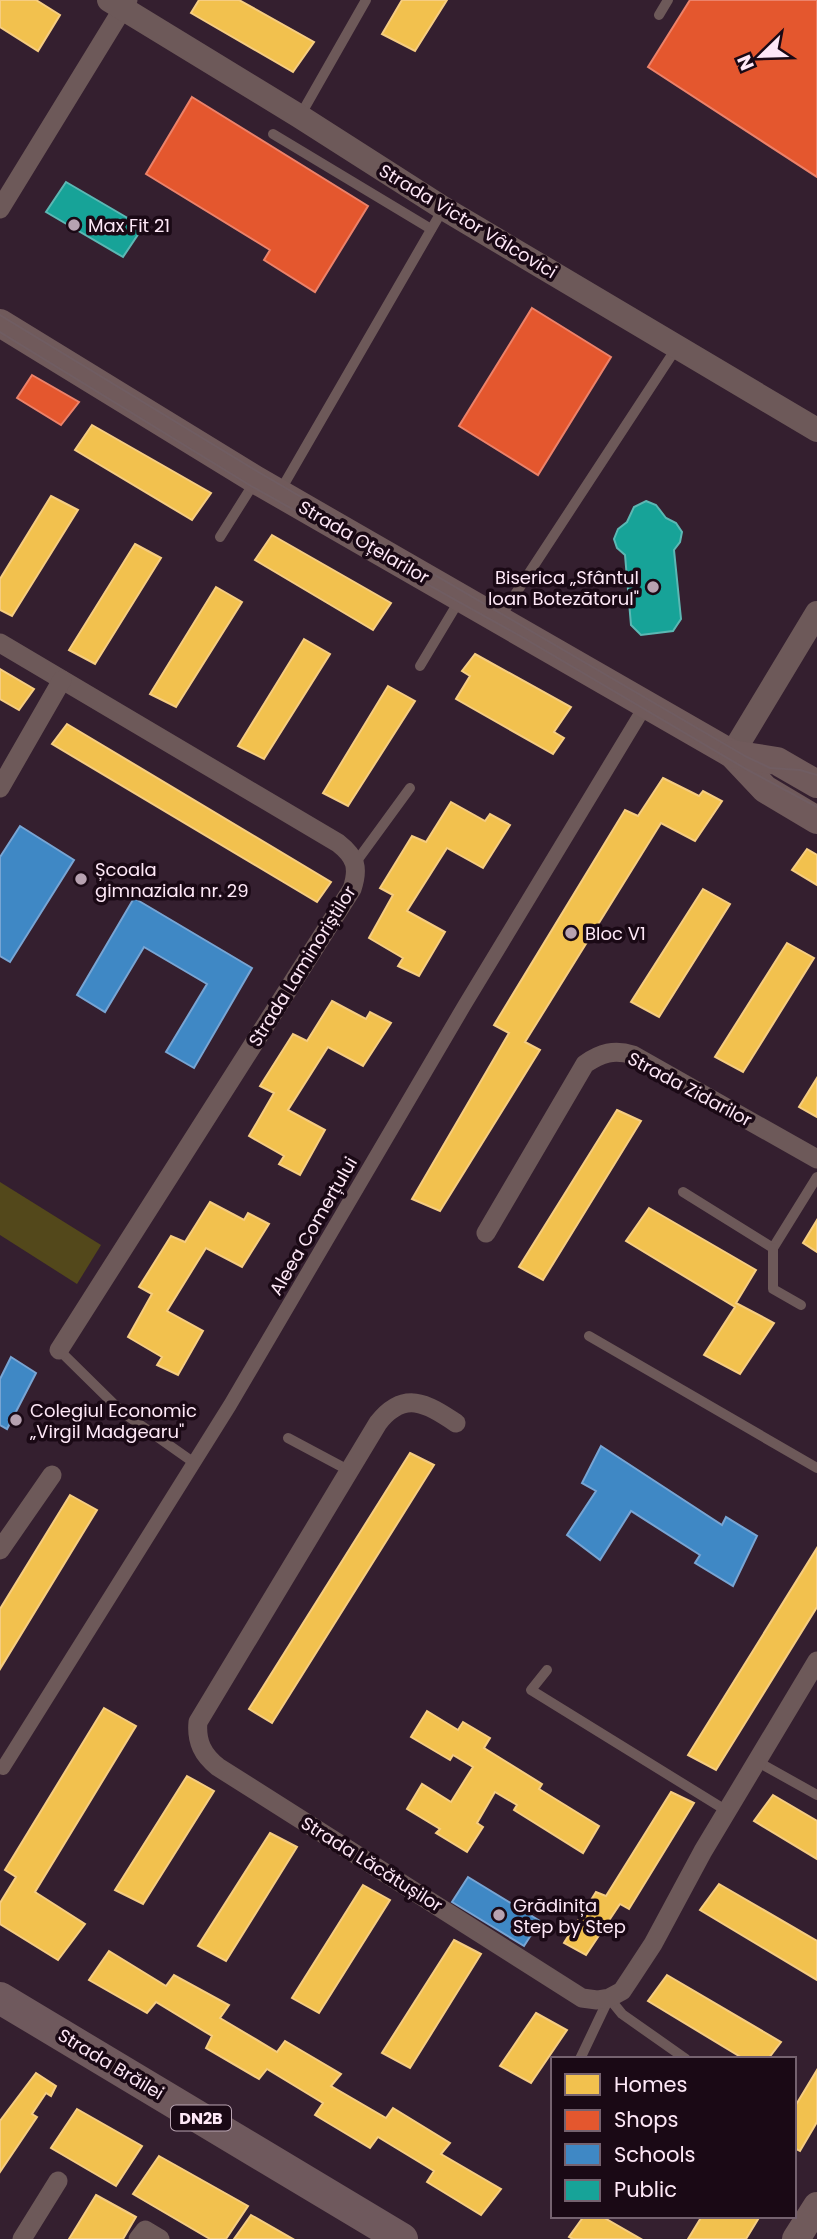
<svg xmlns="http://www.w3.org/2000/svg" width="817" height="2239" viewBox="0 0 817 2239" font-family="Poppins,sans-serif">
<style>
.green{fill:#53481b}
.homes{fill:#f2c14e;stroke:#f6cd81;stroke-width:2}
.shops{fill:#e4572e;stroke:#ec826a;stroke-width:2}
.schools{fill:#3f88c5;stroke:#78a5d4;stroke-width:2}
.public{fill:#17a398;stroke:#5cb8b4;stroke-width:2}
.lines{fill:none;stroke-linecap:round;stroke-linejoin:round}
.service{stroke:#6d5959;stroke-width:10}
.pedestrian{stroke:#6d5959;stroke-width:14}
.minor{stroke:#6d5959;stroke-width:19}
.tertiary{stroke:#6d5959;stroke-width:24}
.secondary{stroke:#705a5b;stroke-width:28}
.primary{stroke:#6f595d;stroke-width:32}
.tram{stroke:#705d62;stroke-width:2}
.poi-dot{fill:#b7a2b1;stroke:#1a0915;stroke-width:2.5}
.labels{text-anchor:middle;dominant-baseline:central;stroke-width:7;stroke-linejoin:round;paint-order:stroke}
.shield{fill:#1a0915;stroke:#baa5b3;stroke-width:2}
.shield-label{font-size:16px;font-weight:bold;fill:#fee8f7}
.street-label{font-size:18px;fill:#fee8f7;stroke:#1a0915}
.poi-label{font-size:18px;fill:#fee8f7;stroke:#1a0915;text-anchor:start}
</style>
<rect width="100%" height="100%" fill="#341f2f"/>
<!-- green -->
<path class="green" d="M0,1182L101,1245L77,1284L0,1235Z"/>
<!-- homes -->
<g class="homes">
<path d="M0,0H36L60,15L38,51L0,27Z"/>
<path d="M199,0H239L314,42L293,72L191,13Z"/>
<path d="M402,0H447L415,51L382,34Z"/>
<path d="M92,425L211,493L192,520L75,450Z"/>
<path d="M51,496L78,510L12,616L0,610V579Z"/>
<path d="M272,535L391,603L373,630L255,560Z"/>
<path d="M135,544L161,558L95,664L69,650Z"/>
<path d="M216,587L242,602L176,707L150,694Z"/>
<path d="M304,639L330,654L264,759L238,746Z"/>
<path d="M475,654L571,707L554,732L564,738L553,754L456,699L470,676L462,671Z"/>
<path d="M0,669L34,689L19,710L0,699Z"/>
<path d="M388,686L415,701L348,806L323,793Z"/>
<path d="M67,724L331,882L317,902L52,744Z"/>
<path d="M663,778L699,796L703,791L722,801L695,841L661,823L525,1042L540,1050L440,1211L412,1199L509,1033L494,1025L625,810L638,816Z"/>
<path d="M451,802L485,821L490,814L510,825L483,868L447,848L407,911L445,932L419,976L398,966L403,958L369,938L393,895L380,888L412,836L426,842Z"/>
<path d="M807,849L817,855V885L792,870Z"/>
<path d="M703,889L730,904L659,1017L631,1002Z"/>
<path d="M787,943L814,958L743,1072L715,1057Z"/>
<path d="M332,1001L366,1019L370,1012L391,1023L363,1066L328,1047L288,1110L325,1130L300,1175L279,1164L284,1156L249,1136L274,1093L260,1086L293,1034L307,1041Z"/>
<path d="M817,1078V1117L799,1107Z"/>
<path d="M617,1110L641,1121L543,1280L519,1267Z"/>
<path d="M210,1202L244,1220L248,1213L269,1224L242,1267L206,1248L167,1311L203,1331L178,1375L157,1365L162,1357L128,1337L152,1294L139,1287L171,1236L185,1242Z"/>
<path d="M649,1208L756,1270L736,1303L774,1323L740,1374L704,1355L735,1307L626,1241Z"/>
<path d="M817,1220V1252L803,1243Z"/>
<path d="M410,1453L434,1465L272,1723L249,1709Z"/>
<path d="M70,1495L97,1510L0,1669V1609Z"/>
<path d="M817,1548V1607L716,1770L688,1755Z"/>
<path d="M104,1708L136,1726L35,1892L85,1924L58,1960L0,1924V1903L16,1877L5,1870Z"/>
<path d="M427,1711L458,1730L463,1722L490,1738L484,1748L542,1784L539,1789L599,1826L583,1853L514,1810L517,1805L495,1792L477,1823L483,1827L467,1852L436,1833L440,1829L407,1809L422,1784L451,1802L473,1767L453,1755L450,1760L411,1737Z"/>
<path d="M187,1776L214,1791L143,1904L115,1890Z"/>
<path d="M671,1792L694,1803L629,1909L620,1904L586,1955L564,1943L596,1892L606,1896Z"/>
<path d="M773,1795L817,1821V1859L754,1821Z"/>
<path d="M270,1833L297,1847L226,1961L198,1946Z"/>
<path d="M719,1884L817,1941V1980L700,1910Z"/>
<path d="M363,1885L390,1900L319,2013L292,1998Z"/>
<path d="M454,1940L481,1954L410,2068L382,2053Z"/>
<path d="M109,1951L166,1986L174,1975L229,2005L220,2018L277,2052L285,2041L341,2074L331,2086L386,2118L393,2108L450,2143L441,2154L501,2189L481,2215L427,2182L434,2171L378,2137L370,2148L315,2115L323,2103L267,2069L259,2079L206,2048L212,2036L156,2002L147,2013L89,1980Z"/>
<path d="M667,1975L781,2042L768,2059H744L648,2001Z"/>
<path d="M536,2013L567,2030L531,2083L500,2066Z"/>
<path d="M817,2070V2122L800,2151L794,2148V2108Z"/>
<path d="M36,2073L56,2086L51,2096L46,2093L32,2114L37,2117L0,2172V2121Z"/>
<path d="M77,2109L142,2146L116,2186L51,2148Z"/>
<path d="M159,2156L248,2206L226,2239H210L133,2194Z"/>
<path d="M96,2195L136,2217L123,2239H69Z"/>
<path d="M251,2215L293,2239H234Z"/>
<path d="M584,2216H601L641,2239H573L569,2237Z"/>
<path d="M702,2216H760L746,2239H688Z"/>
</g>
<!-- shops -->
<g class="shops">
<path d="M690,0H817V177L648,67Z"/>
<path d="M192,97L368,206L315,292L264,260L270,250L146,174Z"/>
<path d="M532,308L611,357L538,475L459,426Z"/>
<path d="M32,375L79,402L61,425L17,398Z"/>
</g>
<!-- schools -->
<g class="schools">
<path d="M20,826L74,860L10,962L0,956V857Z"/>
<path d="M134,898L252,968L194,1068L166,1052L207,984L144,947L105,1012L77,995Z"/>
<path d="M11,1357L36,1373L7,1429L0,1425V1379Z"/>
<path d="M601,1446L722,1525L726,1517L757,1536L733,1586L695,1563L700,1555L631,1511L600,1560L567,1535L596,1491L582,1483Z"/>
<path d="M468,1877L540,1921L524,1946L452,1902Z"/>
</g>
<!-- public -->
<g class="public">
<path d="M66,182L143,227L123,257L46,212Z"/>
<path d="M646,501L656,505L666,518L676,523L682,532L680,542L674,550L681,619L673,631L641,635L631,625L625,555L617,548L614,539L618,529L627,522L634,507Z"/>
</g>
<g class="lines">
<!-- service -->
<g class="service">
<path d="M659,15L668,0"/>
<path d="M300,116L366,0"/>
<path d="M273,134L431,229"/>
<path d="M279,493L443,209"/>
<path d="M220,537L254,483"/>
<path d="M499,619L677,347"/>
<path d="M420,666L459,601"/>
<path d="M356,862L410,788"/>
<path d="M683,1192L773,1248L817,1177"/>
<path d="M773,1248V1289L801,1305"/>
<path d="M589,1336L817,1468"/>
<path d="M59,1350L122,1412L193,1462"/>
<path d="M288,1438L348,1470"/>
<path d="M547,1670L531,1690L727,1811"/>
<path d="M758,1762L817,1795"/>
<path d="M580,2059L609,1998L622,2014L686,2059"/>
</g>
<!-- pedestrian -->
<path class="pedestrian" d="M3,1768L230,1405L464,1006L649,700"/>
<!-- minor -->
<g class="minor">
<path d="M0,209L128,0"/>
<path d="M0,643L338,843C356,857 359,868 352,889L59,1350"/>
<path d="M0,788L62,680"/>
<path d="M486,1233L585,1064C601,1053 614,1049 633,1055L817,1159"/>
<path d="M456,1423C426,1403 404,1390 378,1423L198,1722C196,1742 203,1755 218,1767L582,1998L597,2000L609,1998L622,1991L630,1979L653,1944L703,1851L817,1661"/>
<path d="M0,1550L52,1475"/>
<path d="M22,2239L58,2181"/>
<path d="M138,2239L145,2230L160,2239"/>
</g>
<!-- tertiary -->
<g class="tertiary">
<path d="M109,0L299,116L443,208L817,430"/>
<path d="M732,754L817,613"/>
</g>
<!-- secondary -->
<g class="secondary">
<path d="M0,323L256,480L732,754L765,789L817,820"/>
<path d="M732,754L777,761L817,784"/>
<path d="M796,2239L817,2206"/>
</g>
<!-- primary -->
<path class="primary" d="M0,1998L402,2239"/>
<!-- tram -->
<g class="tram">
<path d="M0,315L260,473L745,756L770,768L800,770L817,775"/>
<path d="M0,332L251,486L522,637L746,769L817,807"/>
</g>
</g>
<!-- markers -->
<g class="poi-dot">
<circle cx="74" cy="225" r="7"/>
<circle cx="653" cy="587" r="7"/>
<circle cx="81" cy="879" r="7"/>
<circle cx="571" cy="933" r="7"/>
<circle cx="16" cy="1420" r="7"/>
<circle cx="499" cy="1915" r="7"/>
</g>
<g class="labels">
<!-- shield labels -->
<rect class="shield" x="171" y="2105.5" width="60" height="25" rx="5"/>
<g class="shield-label">
<text x="201" y="2118">DN2B</text>
</g>
<!-- street labels -->
<g class="street-label">
<text transform="translate(468 221) rotate(31)">Strada Victor Vâlcovici</text>
<text transform="translate(364 542) rotate(30)">Strada Oțelarilor</text>
<text transform="translate(302 966) rotate(-58)">Strada Laminoriștilor</text>
<text transform="translate(690 1089) rotate(28)">Strada Zidarilor</text>
<text transform="translate(313 1226) rotate(-60)">Aleea Comerțului</text>
<text transform="translate(372 1864) rotate(32)">Strada Lăcătușilor</text>
<text transform="translate(111 2064) rotate(31)">Strada Brăilei</text>
</g>
<!-- poi labels -->
<g class="poi-label">
<text x="88" y="225">Max Fit 21</text>
<text x="639" y="577" text-anchor="end">Biserica „Sfântul<tspan x="639" dy="21">Ioan Botezătorul"</tspan></text>
<text x="95" y="869">Școala<tspan x="95" dy="21">gimnaziala nr. 29</tspan></text>
<text x="585" y="933">Bloc V1</text>
<text x="30" y="1410">Colegiul Economic<tspan x="30" dy="21">„Virgil Madgearu"</tspan></text>
<text x="513" y="1905">Grădinița<tspan x="513" dy="21">Step by Step</tspan></text>
</g>
</g>
<!-- legend -->
<rect x="551" y="2057" width="245" height="161" fill="#1a0915" stroke="#75626f" stroke-width="2"/>
<rect x="565" y="2074" width="35" height="21" fill="#f2c14e" stroke="#75626f" stroke-width="2"/>
<text x="614" y="2092" font-size="21" fill="#fee8f7">Homes</text>
<rect x="565" y="2110" width="35" height="21" fill="#e4572e" stroke="#75626f" stroke-width="2"/>
<text x="614" y="2127" font-size="21" fill="#fee8f7">Shops</text>
<rect x="565" y="2144" width="35" height="21" fill="#3f88c5" stroke="#75626f" stroke-width="2"/>
<text x="614" y="2162" font-size="21" fill="#fee8f7">Schools</text>
<rect x="565" y="2180" width="35" height="21" fill="#17a398" stroke="#75626f" stroke-width="2"/>
<text x="614" y="2197" font-size="21" fill="#fee8f7">Public</text>
<!-- north arrow -->
<g transform="translate(761 56) rotate(247)" stroke="#1a0915" stroke-width="5" paint-order="stroke">
<path d="M0-5L12 26L0 18L-12 26Z" fill="#fee8f7"/>
<text y="-10" font-size="19" font-weight="bold" text-anchor="middle" fill="#fee8f7">N</text>
</g>
</svg>
